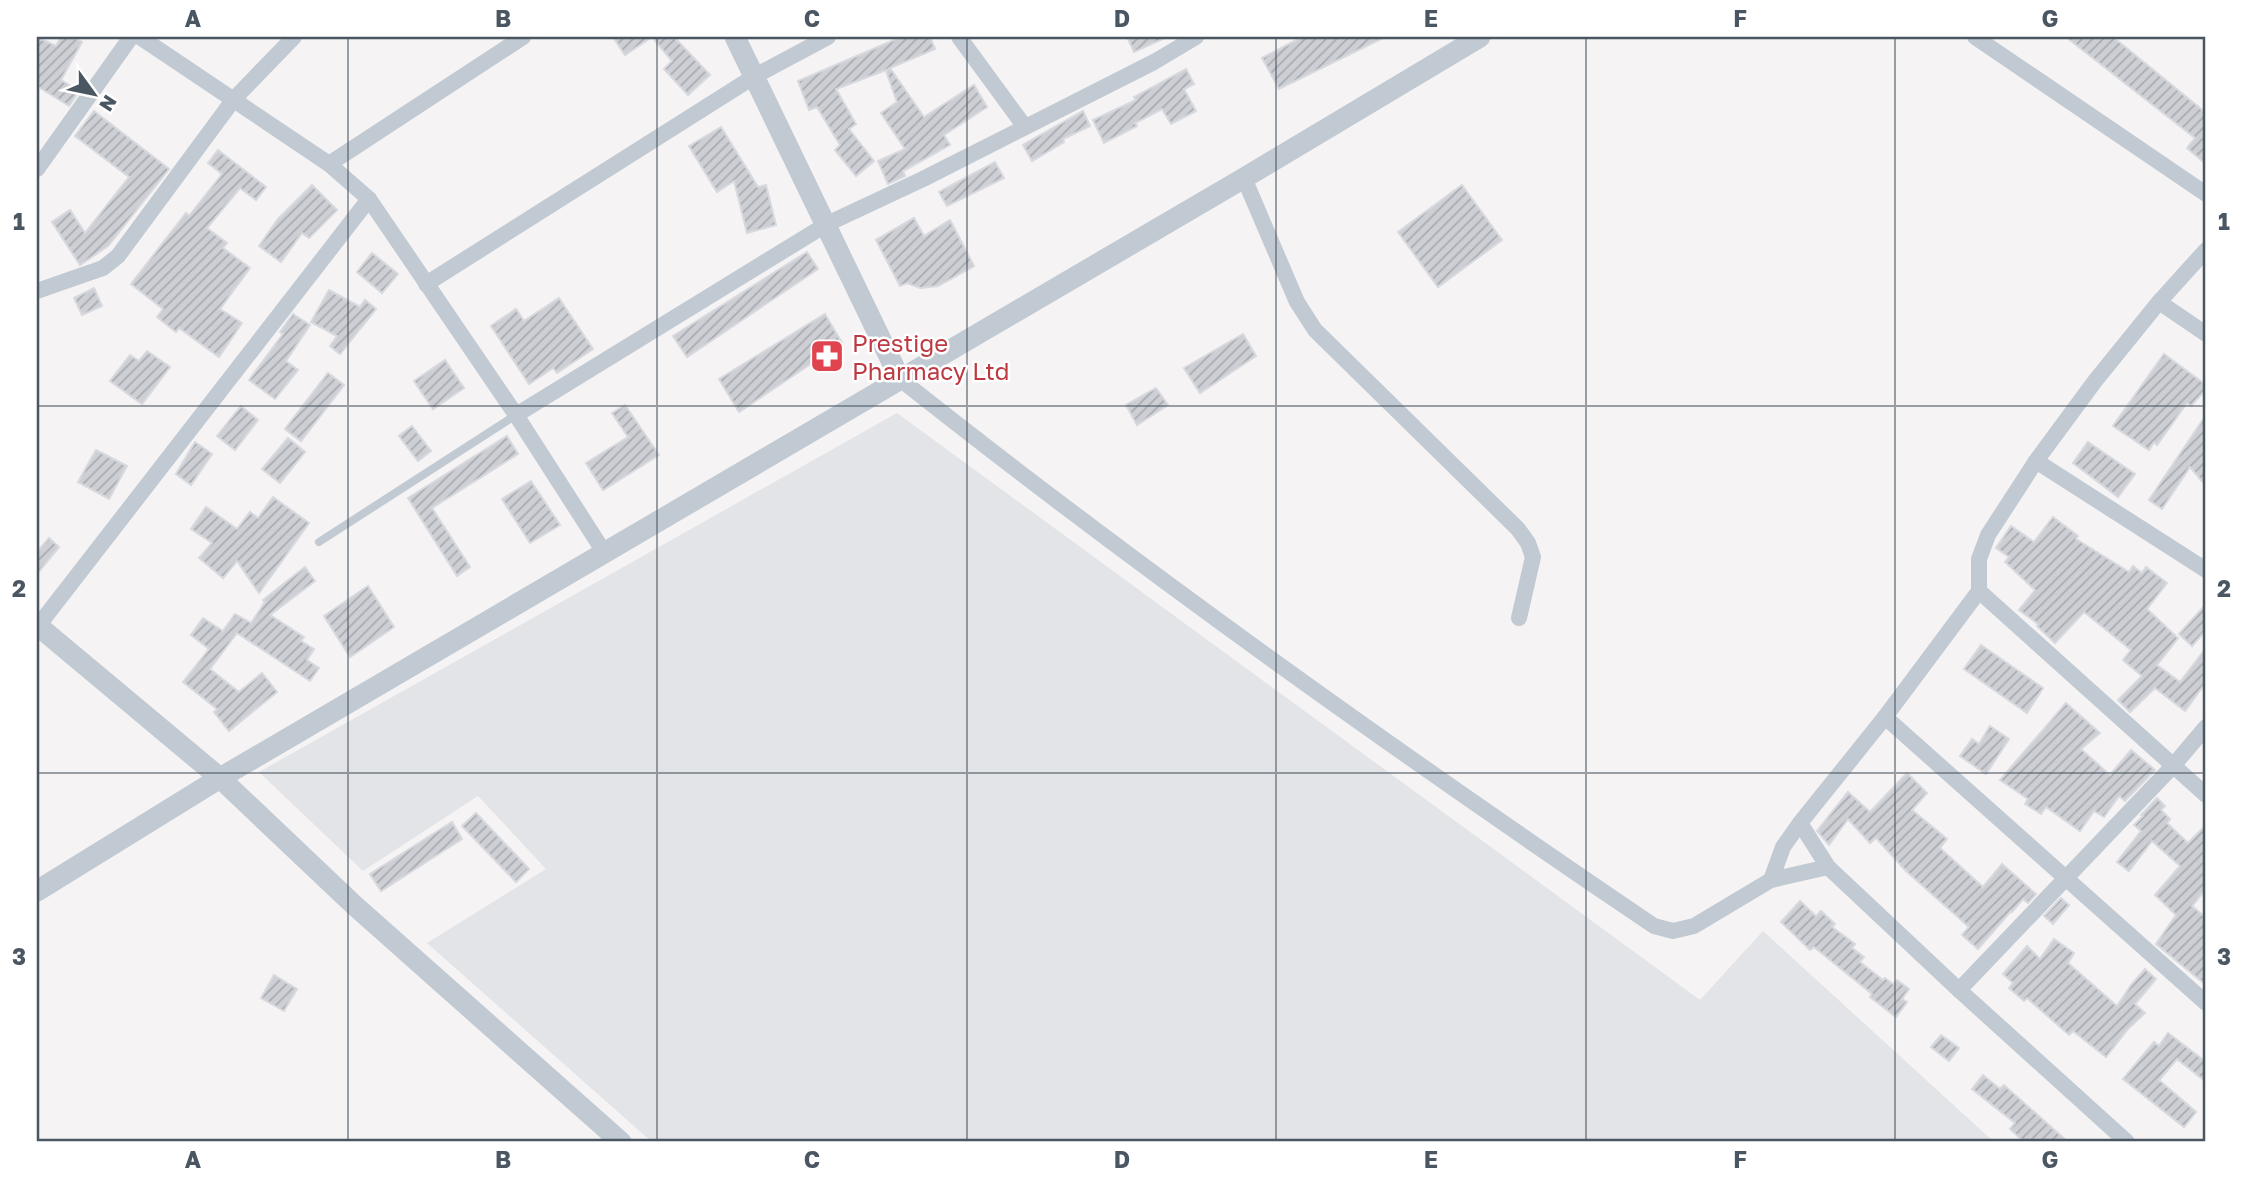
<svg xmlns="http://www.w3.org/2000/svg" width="2243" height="1179" viewBox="0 0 2243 1179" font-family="'Golos Text',sans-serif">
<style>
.airport{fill:#e2e4e7}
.building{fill:url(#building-hatch);stroke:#d7d9de;stroke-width:2}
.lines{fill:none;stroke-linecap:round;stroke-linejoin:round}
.service{stroke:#c1cad2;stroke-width:8}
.minor{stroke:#c1cad2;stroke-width:16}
.tertiary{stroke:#c1cad2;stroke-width:21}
.grid{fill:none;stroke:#4a5661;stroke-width:2;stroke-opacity:0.55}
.labels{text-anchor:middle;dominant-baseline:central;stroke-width:5;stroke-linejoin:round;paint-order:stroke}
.health-label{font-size:24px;fill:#be3a42;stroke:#fff;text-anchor:start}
.neatline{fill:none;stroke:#4a5661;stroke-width:2.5}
.grid-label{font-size:23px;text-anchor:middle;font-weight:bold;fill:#4a5661}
</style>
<defs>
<pattern id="building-hatch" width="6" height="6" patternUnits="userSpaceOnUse" patternTransform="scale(1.75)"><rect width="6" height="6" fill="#cdcfd5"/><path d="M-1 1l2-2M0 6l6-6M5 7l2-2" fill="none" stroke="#a8abb0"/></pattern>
</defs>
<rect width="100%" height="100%" fill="#f5f3f3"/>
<!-- airport -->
<path class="airport" d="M897,413L1700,1000L1763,931L1994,1142H652L427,943L546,869L478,796L363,871L259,772Z"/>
<!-- building -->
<g class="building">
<path d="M37,37L56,46L61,37H73L82,42L61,80L79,91L69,106L37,86Z"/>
<path d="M613,37H674L710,75L688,95L664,69L672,61L652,37L625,55Z"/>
<path d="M901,37H930L935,49L890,68L924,117L974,85L987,107L944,135L950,145L903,171L905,176L888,184L878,161L905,149L881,113L897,102L886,71L889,69L836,89L856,124L849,129L874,161L856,176L835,150L840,145L817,107L809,110L798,81Z"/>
<path d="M1127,37H1167L1134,52Z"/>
<path d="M1302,37H1385L1279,89L1262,58Z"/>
<path d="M2066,37H2113L2206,113V164L2187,148L2195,138Z"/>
<path d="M1186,69L1194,84L1184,89L1196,111L1171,124L1162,109L1135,123L1137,126L1104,143L1093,120L1136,100L1134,97Z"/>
<path d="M94,111L169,169L108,246L80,265L52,222L70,210L85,233L129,177L75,136Z"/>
<path d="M1083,111L1090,126L1063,139L1064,142L1032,161L1023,145Z"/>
<path d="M721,127L758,187L766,185L776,225L747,233L734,181L717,192L689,146Z"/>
<path d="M218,150L266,187L256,200L240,188L207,228L227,243L223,248L250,268L220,309L242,323L219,357L179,328L176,332L157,317L163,309L131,284L186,213L189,216L222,174L208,163Z"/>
<path d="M995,162L1004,178L947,206L939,192Z"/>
<path d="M312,185L337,210L309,238L302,233L281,262L259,246L278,219Z"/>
<path d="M1462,185L1502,240L1438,287L1398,232Z"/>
<path d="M914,218L924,236L950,220L974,266L938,286L920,288L907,283L900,286L876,240Z"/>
<path d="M807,252L818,269L687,357L673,336Z"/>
<path d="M372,253L398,274L382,293L357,272Z"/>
<path d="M94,288L102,306L82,315L74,298Z"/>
<path d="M329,290L360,307L365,300L376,309L340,354L330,346L337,336L311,322Z"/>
<path d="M559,298L593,349L557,373L553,368L529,384L491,326L516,309L524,321Z"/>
<path d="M293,314L310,325L286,361L298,370L275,399L249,380L283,334L280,332Z"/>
<path d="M825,314L842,343L739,412L719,379Z"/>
<path d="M1243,334L1256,356L1200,393L1184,368Z"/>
<path d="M147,351L170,367L142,404L110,381L130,355L139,361Z"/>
<path d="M2164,354L2206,385V389L2191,406L2187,403L2157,445L2154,442L2149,450L2113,426Z"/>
<path d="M445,360L464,388L433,409L414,381Z"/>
<path d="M328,373L344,385L301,441L285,429Z"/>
<path d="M1156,388L1168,405L1137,425L1126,405Z"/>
<path d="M625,405L659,455L603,490L586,463L628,437L612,413Z"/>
<path d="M241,406L258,420L235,450L217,436Z"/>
<path d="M2206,415V486L2190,467L2162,509L2149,500Z"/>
<path d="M412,426L431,451L418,461L399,436Z"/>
<path d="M507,436L518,454L432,508L470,567L457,576L408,498Z"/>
<path d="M288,438L305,452L280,483L262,469Z"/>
<path d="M195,442L212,454L191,485L176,474Z"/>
<path d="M2088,442L2135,474L2118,497L2073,463Z"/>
<path d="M96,450L127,466L109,499L78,482Z"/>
<path d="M531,481L560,525L530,543L502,499Z"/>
<path d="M273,497L309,523L259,593L237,561L223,578L199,558L212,543L191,529L206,507L237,529L250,512L258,518Z"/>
<path d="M2053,517L2078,536L2076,539L2129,572L2133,566L2142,573L2146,567L2167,583L2147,609L2178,638L2157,665L2180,682L2206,648V682L2185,711L2155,688L2130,712L2118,700L2142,676L2123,660L2131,650L2084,612L2055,643L2037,626L2038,624L2019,610L2035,590L2005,562L2009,557L1996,548L2011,526L2034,542Z"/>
<path d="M49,538L59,547L37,574V552Z"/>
<path d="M305,567L315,581L270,615L304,637L301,641L314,649L307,660L319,668L310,681L237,633L210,669L239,692L262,673L277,692L229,731L214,712L217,709L183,682L209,649L191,635L203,618L223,631L235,614L251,623L265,602L263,600Z"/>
<path d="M368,586L394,627L350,657L324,616Z"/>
<path d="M2206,604V630L2192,646L2179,634Z"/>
<path d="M1981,645L2043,688L2027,713L1964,669Z"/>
<path d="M2066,703L2100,733L2081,749L2110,775L2131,750L2155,770L2125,801L2119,796L2104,817L2094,811L2080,831L2046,807L2041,814L2025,804L2028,799L2000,780Z"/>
<path d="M1990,726L2009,739L1986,774L1960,756L1972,739L1979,744Z"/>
<path d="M1907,773L1927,793L1912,810L1947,839L1940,848L1983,887L2002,864L2036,894L2028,903L2023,899L2012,912L2011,911L1978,949L1962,935L1969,927L1906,871L1876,838L1870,843L1848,819L1829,845L1817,831L1848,792L1870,812Z"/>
<path d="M2157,798L2165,806L2161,810L2170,819L2167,823L2188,843L2206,825V889L2192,906L2206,918V985L2156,944L2176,915L2155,895L2180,866L2152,841L2129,871L2117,862L2141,831L2134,825L2143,816L2141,815Z"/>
<path d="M476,813L529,869L516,882L462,826Z"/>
<path d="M452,822L462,839L381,891L370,874Z"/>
<path d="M2061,898L2069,905L2053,924L2044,916Z"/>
<path d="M1800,901L1816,916L1821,911L1835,924L1832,927L1855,944L1852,948L1864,957L1860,962L1883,980L1885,978L1893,984L1897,980L1909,989L1902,999L1907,1002L1896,1017L1870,997L1872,994L1814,947L1810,950L1781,922Z"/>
<path d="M2054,939L2074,953L2068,963L2117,1006L2131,985L2145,969L2156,979L2135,1004L2145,1013L2128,1029L2106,1057L2073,1031L2069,1035L2027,998L2024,1001L2009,988L2013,983L2003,974L2027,946L2040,959Z"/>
<path d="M274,975L297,989L284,1011L261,998Z"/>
<path d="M2168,1033L2206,1062V1082L2177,1059L2159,1080L2196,1112L2184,1127L2123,1079L2154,1042L2159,1046Z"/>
<path d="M1941,1035L1959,1048L1949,1061L1931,1047Z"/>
<path d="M1983,1075L2000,1089L2004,1085L2068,1142H2024L2010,1129L2015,1123L1972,1089Z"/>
</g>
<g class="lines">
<!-- service -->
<path class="service" d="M319,542L516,415"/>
<!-- minor -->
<g class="minor">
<path d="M140,37L329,164L369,199L516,415L604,552"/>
<path d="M959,37L1025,127"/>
<path d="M1975,37L2206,194"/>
<path d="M329,164L523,37"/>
<path d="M37,169L131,37"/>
<path d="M1244,178L1297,302L1315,330L1518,529L1528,543L1533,557L1519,618"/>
<path d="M426,284L755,76L828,37"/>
<path d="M37,291L103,268L118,256L234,99L294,37"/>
<path d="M2159,302L2206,334"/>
<path d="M900,379C1143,572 1397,752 1654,926L1673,931L1694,926L1771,880L1783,847L1800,823L1885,717L1979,591V559L1988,535L2036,461L2095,381L2159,302L2206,250"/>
<path d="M516,415L827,224L923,179L1154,62L1196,37"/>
<path d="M2036,461L2206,570"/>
<path d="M1979,591L2206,795"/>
<path d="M38,626L369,199"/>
<path d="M1885,717L2206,1003"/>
<path d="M1800,823L1828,867L1959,990L2127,1142"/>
<path d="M1771,880L1828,867"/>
<path d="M1959,990L2173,766L2206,727"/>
</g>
<!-- tertiary -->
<g class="tertiary">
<path d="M735,37L900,379"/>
<path d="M37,625L220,778L354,905L621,1142"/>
<path d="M37,891L220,778L1244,178L1480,37"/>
</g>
</g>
<!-- grid -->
<path class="grid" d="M348,37V1142M657,37V1142M967,37V1142M1276,37V1142M1586,37V1142M1895,37V1142M37,406H2206M37,773H2206"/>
<!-- icons -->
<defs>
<g id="pharmacy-square" transform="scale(1.75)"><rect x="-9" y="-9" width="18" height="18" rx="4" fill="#e0444e" stroke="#fff"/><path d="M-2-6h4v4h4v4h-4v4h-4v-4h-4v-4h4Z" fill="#fff"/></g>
</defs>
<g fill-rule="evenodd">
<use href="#pharmacy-square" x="827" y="356"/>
</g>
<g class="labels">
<!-- health labels -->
<g class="health-label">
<text x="852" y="342">Prestige<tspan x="852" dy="28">Pharmacy Ltd</tspan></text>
</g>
</g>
<!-- border -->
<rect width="2243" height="1179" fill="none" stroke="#ffffff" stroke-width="77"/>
<!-- north arrow -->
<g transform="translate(94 94) rotate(123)" stroke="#ffffff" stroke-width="5" paint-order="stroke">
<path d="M0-5L12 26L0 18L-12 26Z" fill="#4a5661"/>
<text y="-10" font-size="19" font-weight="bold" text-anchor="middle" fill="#4a5661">N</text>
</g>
<rect x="38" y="38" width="2166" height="1102" class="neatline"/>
<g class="grid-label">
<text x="193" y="27">A</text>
<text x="503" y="27">B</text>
<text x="812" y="27">C</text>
<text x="1122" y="27">D</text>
<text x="1431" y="27">E</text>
<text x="1740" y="27">F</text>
<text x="2050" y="27">G</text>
<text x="19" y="230">1</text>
<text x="2224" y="230">1</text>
<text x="19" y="597">2</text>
<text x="2224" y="597">2</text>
<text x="19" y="965">3</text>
<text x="2224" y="965">3</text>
<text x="193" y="1168">A</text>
<text x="503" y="1168">B</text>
<text x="812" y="1168">C</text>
<text x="1122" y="1168">D</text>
<text x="1431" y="1168">E</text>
<text x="1740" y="1168">F</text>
<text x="2050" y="1168">G</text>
</g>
</svg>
